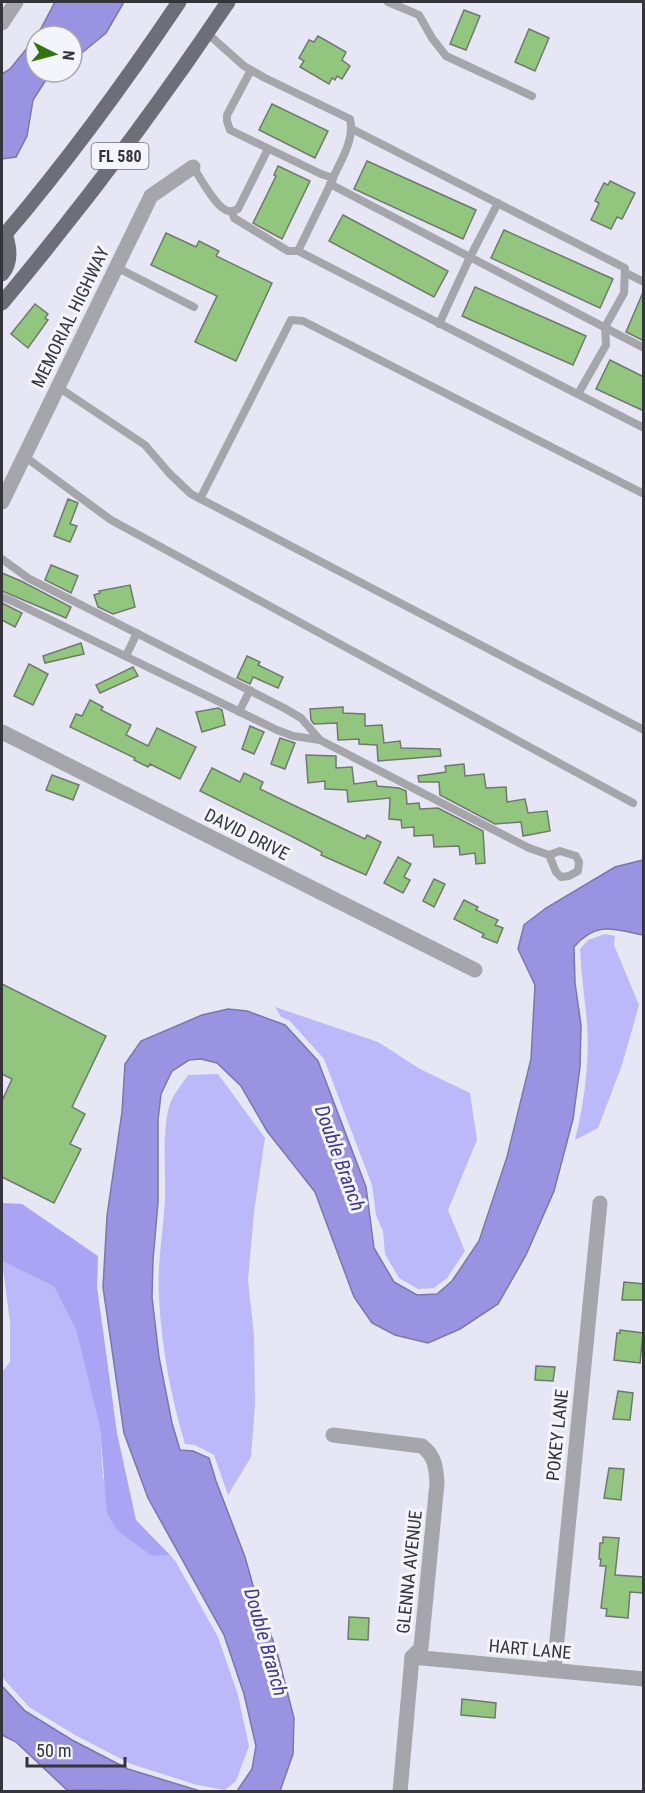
<svg xmlns="http://www.w3.org/2000/svg" width="645" height="1793" viewBox="0 0 645 1793" font-family="'Roboto Condensed',sans-serif">
<style>
.green{fill:#bcb9fb}
.forest{fill:#a9a4f4}
.water{fill:#9993e1;stroke:#7b76af;stroke-width:1.5}
.building{fill:#92c67e;stroke:#70796d;stroke-width:1.5}
.lines{fill:none;stroke-linecap:round;stroke-linejoin:round}
.service{stroke:#a5a5ab;stroke-width:8}
.minor{stroke:#a5a5ab;stroke-width:15}
.primary{stroke:#6e6e79;stroke-width:15}
.labels{text-anchor:middle;dominant-baseline:central;stroke-width:6;stroke-linejoin:round;paint-order:stroke}
.shield{fill:#f4f4fd;stroke:#6e6e74;stroke-width:1.5}
.shield-label{font-size:16px;font-weight:bold;fill:#34343a}
.street-label{font-size:18px;fill:#34343a;stroke:#f4f4fd}
.water-label{font-size:20px;font-style:italic;fill:#453590;stroke:#f4f4fd}
</style>
<rect width="100%" height="100%" fill="#e6e6f5"/>
<!-- green -->
<g class="green">
<path d="M605,934L615,936L614,945L639,1005L622,1065L598,1128L575,1140C584,1104 590,1061 587,1024C585,999 581,974 580,949L588,940Z"/>
<path d="M275,1007L378,1042L420,1069L470,1093L477,1140L448,1210L465,1251L447,1278L434,1288L418,1289L399,1278L385,1254L383,1231L376,1215L372,1185L324,1059L290,1021L281,1017Z"/>
<path d="M218,1074L265,1138L254,1212L248,1280L254,1335L255,1404L251,1457L228,1495L214,1455L195,1445L185,1444C171,1397 161,1345 159,1296C157,1264 163,1233 165,1201C166,1172 161,1128 171,1101C175,1092 183,1083 188,1075Z"/>
<path d="M2,1261L54,1285L76,1330L100,1428L103,1478L152,1556L170,1555L176,1562L218,1637L238,1695L249,1746L236,1781L225,1790L197,1785L131,1764L75,1735L29,1707L2,1677V1372L10,1362V1322Z"/>
</g>
<!-- forest -->
<path class="forest" d="M2,1203L22,1204L98,1256L97,1287L117,1433L136,1520L170,1555L152,1556L117,1530L107,1513L100,1428L76,1330L54,1286L2,1261Z"/>
<!-- water -->
<g class="water">
<path d="M55,2H124L106,33L72,61V36H37Z"/>
<path d="M36,37V72H51L33,100L27,136L16,157L2,159V74L10,69Z"/>
<path d="M643,860V935C614,929 596,921 574,947L575,983L581,1025L580,1067L573,1119L554,1191L526,1255L498,1304L460,1329L428,1343L395,1335L372,1323L354,1297L315,1192L267,1131L241,1086L217,1063L201,1059L189,1060L172,1071L161,1094L158,1120V1202L153,1260L152,1297L159,1357L172,1423L180,1450L193,1451L209,1458L216,1481L245,1557L258,1603L276,1648L294,1718L293,1754L280,1791H237L252,1769L256,1746L244,1694L224,1635L148,1498L124,1433L103,1287L107,1216L122,1112L125,1064L141,1041L202,1015L228,1009L247,1011L285,1025L318,1061L366,1187L374,1248L394,1282L417,1295L437,1294L452,1281L479,1241L507,1157L531,1059L535,985L518,949L524,925L546,908L615,867Z"/>
<path d="M2,1686L25,1711L72,1740L128,1769L200,1791L67,1790L16,1742L2,1735Z"/>
</g>
<!-- building -->
<g class="building">
<path d="M464,10L480,16L466,50L450,44Z"/>
<path d="M529,29L549,38L535,71L515,62Z"/>
<path d="M318,36L346,52L342,60L350,66L342,79L337,76L335,80L332,78L329,84L300,67L304,61L299,58L309,40L314,42Z"/>
<path d="M272,104L328,131L315,158L259,130Z"/>
<path d="M367,161L476,210L463,239L354,189Z"/>
<path d="M278,166L310,181L282,239L253,223L276,176L274,175Z"/>
<path d="M610,181L635,193L622,219L617,217L611,229L591,220L599,203L595,201L604,183L608,185Z"/>
<path d="M343,215L448,271L434,297L329,241Z"/>
<path d="M504,230L613,279L600,308L491,258Z"/>
<path d="M166,233L196,247L199,241L219,251L216,256L272,283L236,361L195,342L217,296L151,265Z"/>
<path d="M475,287L586,336L573,365L462,316Z"/>
<path d="M644,290V341L626,332Z"/>
<path d="M35,304L48,314L45,318L48,320L28,348L11,334Z"/>
<path d="M610,360L644,377V411L596,389Z"/>
<path d="M68,499L78,503L70,524L77,526L70,542L54,536Z"/>
<path d="M51,565L78,576L71,593L45,580Z"/>
<path d="M2,573L21,581L71,607L66,618L2,591Z"/>
<path d="M130,585L135,607L113,614L98,607L94,595L100,593L99,591Z"/>
<path d="M2,603L22,613L15,627L2,620Z"/>
<path d="M81,643L84,654L45,663L43,656Z"/>
<path d="M247,656L260,662L258,665L283,677L278,688L253,677L250,684L237,678Z"/>
<path d="M29,664L48,674L33,705L14,696Z"/>
<path d="M133,667L138,676L100,693L96,685Z"/>
<path d="M90,700L103,707L101,710L131,725L126,735L148,746L157,728L196,747L180,779L150,764L148,767L134,760L135,758L70,727L76,714L82,716Z"/>
<path d="M343,707V713L365,714V726L382,725L384,743L400,741L401,748L440,749L441,756L378,761L377,745L359,744V739L338,740L337,723L314,724L311,720L310,709Z"/>
<path d="M218,708L222,710L225,725L202,732L196,712Z"/>
<path d="M250,726L264,732L254,754L242,749Z"/>
<path d="M280,738L295,743L285,769L271,764Z"/>
<path d="M306,755L336,756V768L352,767L354,784L376,781L377,786L399,788L406,791L407,804L419,803L420,809L438,808L483,831L485,863L476,864L475,853L460,855L459,846L434,847L433,835L414,836V827L402,828L401,820L389,819L390,798L348,802L347,790L325,789V781L308,783Z"/>
<path d="M464,764L465,776L484,774L486,788L506,787L507,802L525,799L528,813L547,811L550,831L523,836L521,822L495,824L440,795L439,782H419L418,776L446,772L445,766Z"/>
<path d="M212,768L240,782L244,773L263,782L260,789L291,804L365,839L367,835L381,842L366,875L321,855L322,852L295,838L200,791Z"/>
<path d="M52,775L79,785L73,800L46,790Z"/>
<path d="M398,857L411,864L404,877L410,880L403,893L384,883Z"/>
<path d="M434,879L445,884L434,907L423,901Z"/>
<path d="M464,900L478,907L476,910L498,920L495,925L503,928L497,943L482,937L484,934L454,919Z"/>
<path d="M2,984L106,1036L72,1107L85,1114L70,1144L81,1149L54,1203L2,1177V1101L12,1079L2,1074Z"/>
<path d="M624,1282L644,1284V1300H622Z"/>
<path d="M620,1330L643,1333L640,1363L614,1360L617,1333H620Z"/>
<path d="M536,1366L555,1367L553,1381L535,1380Z"/>
<path d="M618,1391L633,1393L630,1420L613,1419Z"/>
<path d="M609,1468L624,1469L621,1500L604,1498Z"/>
<path d="M603,1537L619,1538L615,1575L644,1577V1593L630,1592L628,1618L606,1616L607,1609L601,1608L606,1566H600L601,1559H599L600,1543H603Z"/>
<path d="M349,1617L369,1618L368,1640L348,1639Z"/>
<path d="M462,1699L496,1703L495,1718L461,1715Z"/>
</g>
<g class="lines">
<!-- service -->
<g class="service">
<path d="M388,2L419,15L432,38L446,56L532,96"/>
<path d="M207,33L244,66L265,78L350,119C355,139 341,160 333,178L321,174L230,130L227,121V115L251,70"/>
<path d="M352,129L625,268L624,293L605,327L606,345L578,394"/>
<path d="M193,167C200,177 217,210 229,211C233,212 235,210 238,209L268,149"/>
<path d="M330,184L644,348"/>
<path d="M232,212L234,218L288,251H298L644,428"/>
<path d="M298,251L333,179"/>
<path d="M116,267L194,307"/>
<path d="M626,273L644,282"/>
<path d="M439,324L470,257L498,203"/>
<path d="M58,387L145,445L169,473L191,494L644,730"/>
<path d="M24,456L111,520L633,803"/>
<path d="M200,499L291,320L303,321L644,494"/>
<path d="M2,559L28,578L284,708L301,718L320,740L293,736L277,730L12,601L2,597"/>
<path d="M126,656L137,633"/>
<path d="M239,712L250,690"/>
<path d="M320,740L529,848L549,855L560,851L576,856L579,862L578,871L569,876L561,877L556,872L549,855"/>
</g>
<!-- minor -->
<g class="minor">
<path d="M2,23L16,2"/>
<path d="M2,502L151,196L193,167"/>
<path d="M2,732L475,970"/>
<path d="M333,1435L422,1446C435,1456 436,1467 437,1483L421,1648L412,1657L400,1792"/>
<path d="M412,1657L644,1679"/>
<path d="M554,1670L600,1203"/>
</g>
<!-- primary -->
<g class="primary">
<path d="M2,238C66,163 124,84 179,2"/>
<path d="M2,274C12,262 10,248 5,234"/>
<path d="M2,303C84,205 157,108 228,2"/>
</g>
</g>
<g class="labels">
<!-- shield labels -->
<rect class="shield" x="91.5" y="143" width="57" height="26" rx="4.5"/>
<g class="shield-label">
<text x="120" y="156">FL 580</text>
</g>
<!-- street labels -->
<g class="street-label">
<text transform="translate(70 317) rotate(-64)">MEMORIAL HIGHWAY</text>
<text transform="translate(247 834) rotate(27)">DAVID DRIVE</text>
<text transform="translate(557 1435) rotate(-84)">POKEY LANE</text>
<text transform="translate(409 1572) rotate(-84)">GLENNA AVENUE</text>
<text transform="translate(530 1649) rotate(5)">HART LANE</text>
</g>
<!-- water labels -->
<g class="water-label">
<text transform="translate(340 1158) rotate(70)">Double Branch</text>
<text transform="translate(266 1642) rotate(74)">Double Branch</text>
</g>
</g>
<!-- border -->
<rect width="645" height="1793" fill="none" stroke="#34343a" stroke-width="6"/>
<!-- north arrow -->
<g transform="translate(54 54) rotate(96)"><circle r="28" fill="#f4f4fd" stroke="#a7a7af" stroke-width="1.5"/>
<path d="M0-4.5L10 22L0 15L-10 22Z" fill="#347410"/>
<text y="-9" font-size="16" font-weight="bold" text-anchor="middle" fill="#34343a">N</text>
</g>
<!-- scale -->
<path d="M27 1757v9h98v-9" fill="none" stroke="#34343a" stroke-width="3"/>
<text x="36" y="1757" font-size="18" fill="#34343a" stroke="#f4f4fd" stroke-width="4.5" paint-order="stroke">50 m</text>
</svg>
